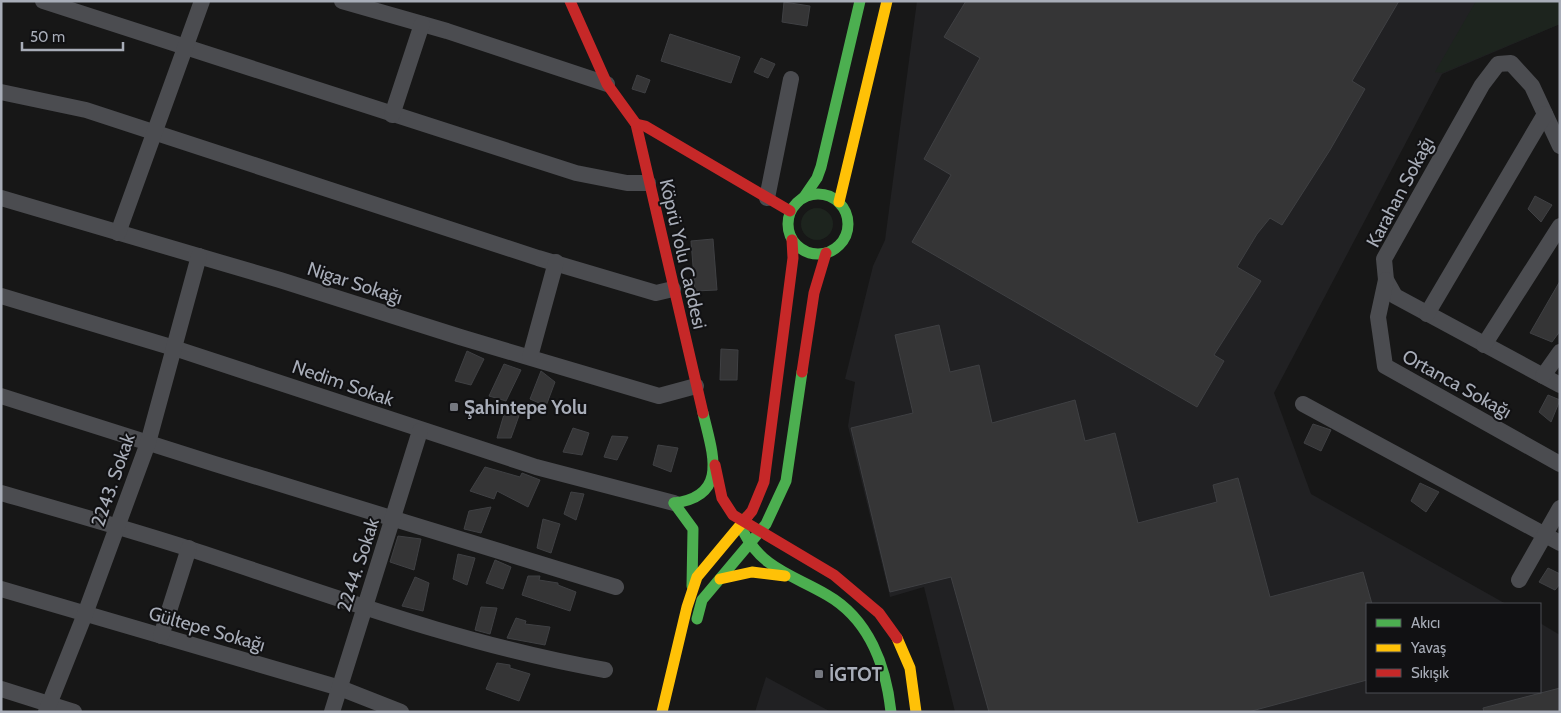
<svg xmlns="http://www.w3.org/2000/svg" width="1561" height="713" viewBox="0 0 1561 713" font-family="Cabin,sans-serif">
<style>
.built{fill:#212123}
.green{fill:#1d241e}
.building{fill:#353536;stroke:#3f4043}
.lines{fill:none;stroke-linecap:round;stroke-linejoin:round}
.street{stroke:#4b4c50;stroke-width:16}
.fast{stroke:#4caf50;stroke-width:11}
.slow{stroke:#ffc107;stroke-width:11}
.jam{stroke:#c62828;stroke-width:11}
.poi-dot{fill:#757880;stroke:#111113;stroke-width:2}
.labels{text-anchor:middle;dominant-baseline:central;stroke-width:4;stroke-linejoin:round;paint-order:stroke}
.street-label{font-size:19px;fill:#a8adb8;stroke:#111113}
.poi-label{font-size:19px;font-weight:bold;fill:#a8adb8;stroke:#111113;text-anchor:start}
</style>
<rect width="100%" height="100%" fill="#171717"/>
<!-- built -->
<g class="built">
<path d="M917,1H1560V24L1442,74L1274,393L1311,494L1506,604H1367V692H1540V623L1560,635V712H955L924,587L890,597L848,426L855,382L845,379L873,266L885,240Z"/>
<path d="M766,677L831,712H755Z"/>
</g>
<!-- green -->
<g class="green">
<path d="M1476,1H1560V24L1442,73L1435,72Z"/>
<circle cx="817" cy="224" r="16"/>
</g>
<!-- building -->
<g class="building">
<path d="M966,1H1399L1352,81L1365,89L1330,150L1282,225L1270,218L1257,234L1237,267L1261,281L1214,355L1224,361L1197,407L912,242L951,175L924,159L980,58L944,37Z"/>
<path d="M784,2L810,6L807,26L782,22Z"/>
<path d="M670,34L740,57L731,83L661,61Z"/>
<path d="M761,58L775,64L768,78L754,72Z"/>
<path d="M637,75L650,80L645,93L632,89Z"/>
<path d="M1535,196L1552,205L1541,222L1528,209Z"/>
<path d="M713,239L717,290L695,291L691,241Z"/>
<path d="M1560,281V331L1552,342L1530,333Z"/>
<path d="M939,325L950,372L979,365L992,423L1075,400L1085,441L1115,433L1138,523L1217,502L1213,485L1238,478L1270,597L1363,572L1372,604H1367V680L1248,712H989L951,577L890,592L851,428L913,413L895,335Z"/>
<path d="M721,349L738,350L737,380H720Z"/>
<path d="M467,351L484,359L471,385L455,381Z"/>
<path d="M504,364L521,370L506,401L489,396Z"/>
<path d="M541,371L555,382L546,406L530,399Z"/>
<path d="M1548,395L1560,400L1551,422L1539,412Z"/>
<path d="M521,410L511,438H497L505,411Z"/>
<path d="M1313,424L1331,430L1321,451L1304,443Z"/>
<path d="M573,428L589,433L582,455L563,452Z"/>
<path d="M612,436L628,437L617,460L604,457Z"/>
<path d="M658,445L678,448L671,472L653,465Z"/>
<path d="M485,467L520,477L522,473L540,480L528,507L497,491L494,499L470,491Z"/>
<path d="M1420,483L1439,492L1426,512L1411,501Z"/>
<path d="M571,492L584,494L576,520L564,514Z"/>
<path d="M491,507L481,533L464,529L469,511Z"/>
<path d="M543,519L560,524L551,553L537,548Z"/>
<path d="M398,536L421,539L414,570L390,562Z"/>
<path d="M458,554L475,558L467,585L453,579Z"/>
<path d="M495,560L511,567L503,589L486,583Z"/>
<path d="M1548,568L1560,574V584L1555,590L1539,582Z"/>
<path d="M528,576H540L539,580L558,583V585L576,592L570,611L522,595Z"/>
<path d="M415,577L429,583L423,611L402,606Z"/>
<path d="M481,607L497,608L490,634L475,630Z"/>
<path d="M516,618L526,621L525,624L550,627L545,645L507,638Z"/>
<path d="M497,663L510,665V668L530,674L519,701L486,689Z"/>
<path d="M1560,688V712H1484L1483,708Z"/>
</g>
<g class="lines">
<!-- street -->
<g class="street">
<path d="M43,1L576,173L627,183H648"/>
<path d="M342,1L447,31L607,84"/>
<path d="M1,92L86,110L538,258L656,293L673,289"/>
<path d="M392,115L422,24"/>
<path d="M1560,146L1532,86L1511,63L1498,64L1482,85L1384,259L1386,280L1395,296L1560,385"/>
<path d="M1,198L280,280L460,337L659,396L696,386"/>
<path d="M767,198L791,79"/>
<path d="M118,233L202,1"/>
<path d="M1386,280L1378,317L1385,366L1560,464"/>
<path d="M1,296L174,348L536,467L674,503"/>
<path d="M1427,314L1545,114"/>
<path d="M1484,345L1560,226"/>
<path d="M530,357L556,262"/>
<path d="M1543,376L1560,352"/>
<path d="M1,396L215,464L616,587"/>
<path d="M1303,404L1560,543"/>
<path d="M1,493C64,511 128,529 190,549C327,594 462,645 605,670"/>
<path d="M1519,580L1560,508"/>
<path d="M1,589L340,688L401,712"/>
<path d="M161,636L189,548"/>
<path d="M1,689L74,712"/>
<path d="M46,712L85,614L148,443L199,256"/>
<path d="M332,712L420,431"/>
</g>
<!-- fast -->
<g class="fast">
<circle cx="818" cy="224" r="30"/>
<path d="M804,197L817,178L821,167L860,1"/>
<path d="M674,503C730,496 712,452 703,413"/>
<path d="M674,503L693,529L692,586"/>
<path d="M743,531C762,569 793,575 827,595C869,619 886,666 891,712"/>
<path d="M697,619L702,600L766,524L786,481L802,372"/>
</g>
<!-- slow -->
<g class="slow">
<path d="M839,202L887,1"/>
<path d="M720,579L752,572L785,576"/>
<path d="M897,638L910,668L916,712"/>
<path d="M662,712L687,607L697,577L747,517"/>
</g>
<!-- jam -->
<g class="jam">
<path d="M570,1L607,84L636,124L703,413"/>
<path d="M636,124L645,126L790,211"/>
<path d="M802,372L814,293L826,253"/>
<path d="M715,465L722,498L733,515L834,575L879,613L897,638"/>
<path d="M747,517L752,511L764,482L793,258L792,240"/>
</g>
</g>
<!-- markers -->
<g class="poi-dot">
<rect x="449" y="402" width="10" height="10" rx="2.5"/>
<rect x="814" y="669" width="10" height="10" rx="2.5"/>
</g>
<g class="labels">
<!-- street labels -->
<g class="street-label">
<text transform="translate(1400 192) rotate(-62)">Karahan Sokağı</text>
<text transform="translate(683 254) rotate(77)">Köprü Yolu Caddesi</text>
<text transform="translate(355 283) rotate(18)">Nigar Sokağı</text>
<text transform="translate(343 383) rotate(19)">Nedim Sokak</text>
<text transform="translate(1457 384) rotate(29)">Ortanca Sokağı</text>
<text transform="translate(113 480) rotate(-71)">2243. Sokak</text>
<text transform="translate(358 565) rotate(-72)">2244. Sokak</text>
<text transform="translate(207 629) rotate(16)">Gültepe Sokağı</text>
</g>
<!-- poi labels -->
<g class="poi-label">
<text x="464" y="407">Şahintepe Yolu</text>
<text x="829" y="674">İGTOT</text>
</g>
</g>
<!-- border -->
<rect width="1561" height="713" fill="none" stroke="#a8adb8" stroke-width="5"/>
<!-- legend -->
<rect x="1366" y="603" width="175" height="90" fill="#111113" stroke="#4d4f55"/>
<rect x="1376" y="619" width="25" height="8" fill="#4caf50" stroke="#4d4f55"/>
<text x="1411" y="628" font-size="15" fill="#a8adb8">Akıcı</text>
<rect x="1376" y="644" width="25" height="8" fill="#ffc107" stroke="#4d4f55"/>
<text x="1411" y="653" font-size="15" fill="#a8adb8">Yavaş</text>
<rect x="1376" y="669" width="25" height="8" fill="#c62828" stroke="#4d4f55"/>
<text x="1411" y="678" font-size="15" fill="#a8adb8">Sıkışık</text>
<!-- scale -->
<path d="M22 42v8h101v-8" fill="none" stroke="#a8adb8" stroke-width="2.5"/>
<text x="30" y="42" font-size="15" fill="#a8adb8" stroke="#111113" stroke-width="4" paint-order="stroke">50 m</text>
</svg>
